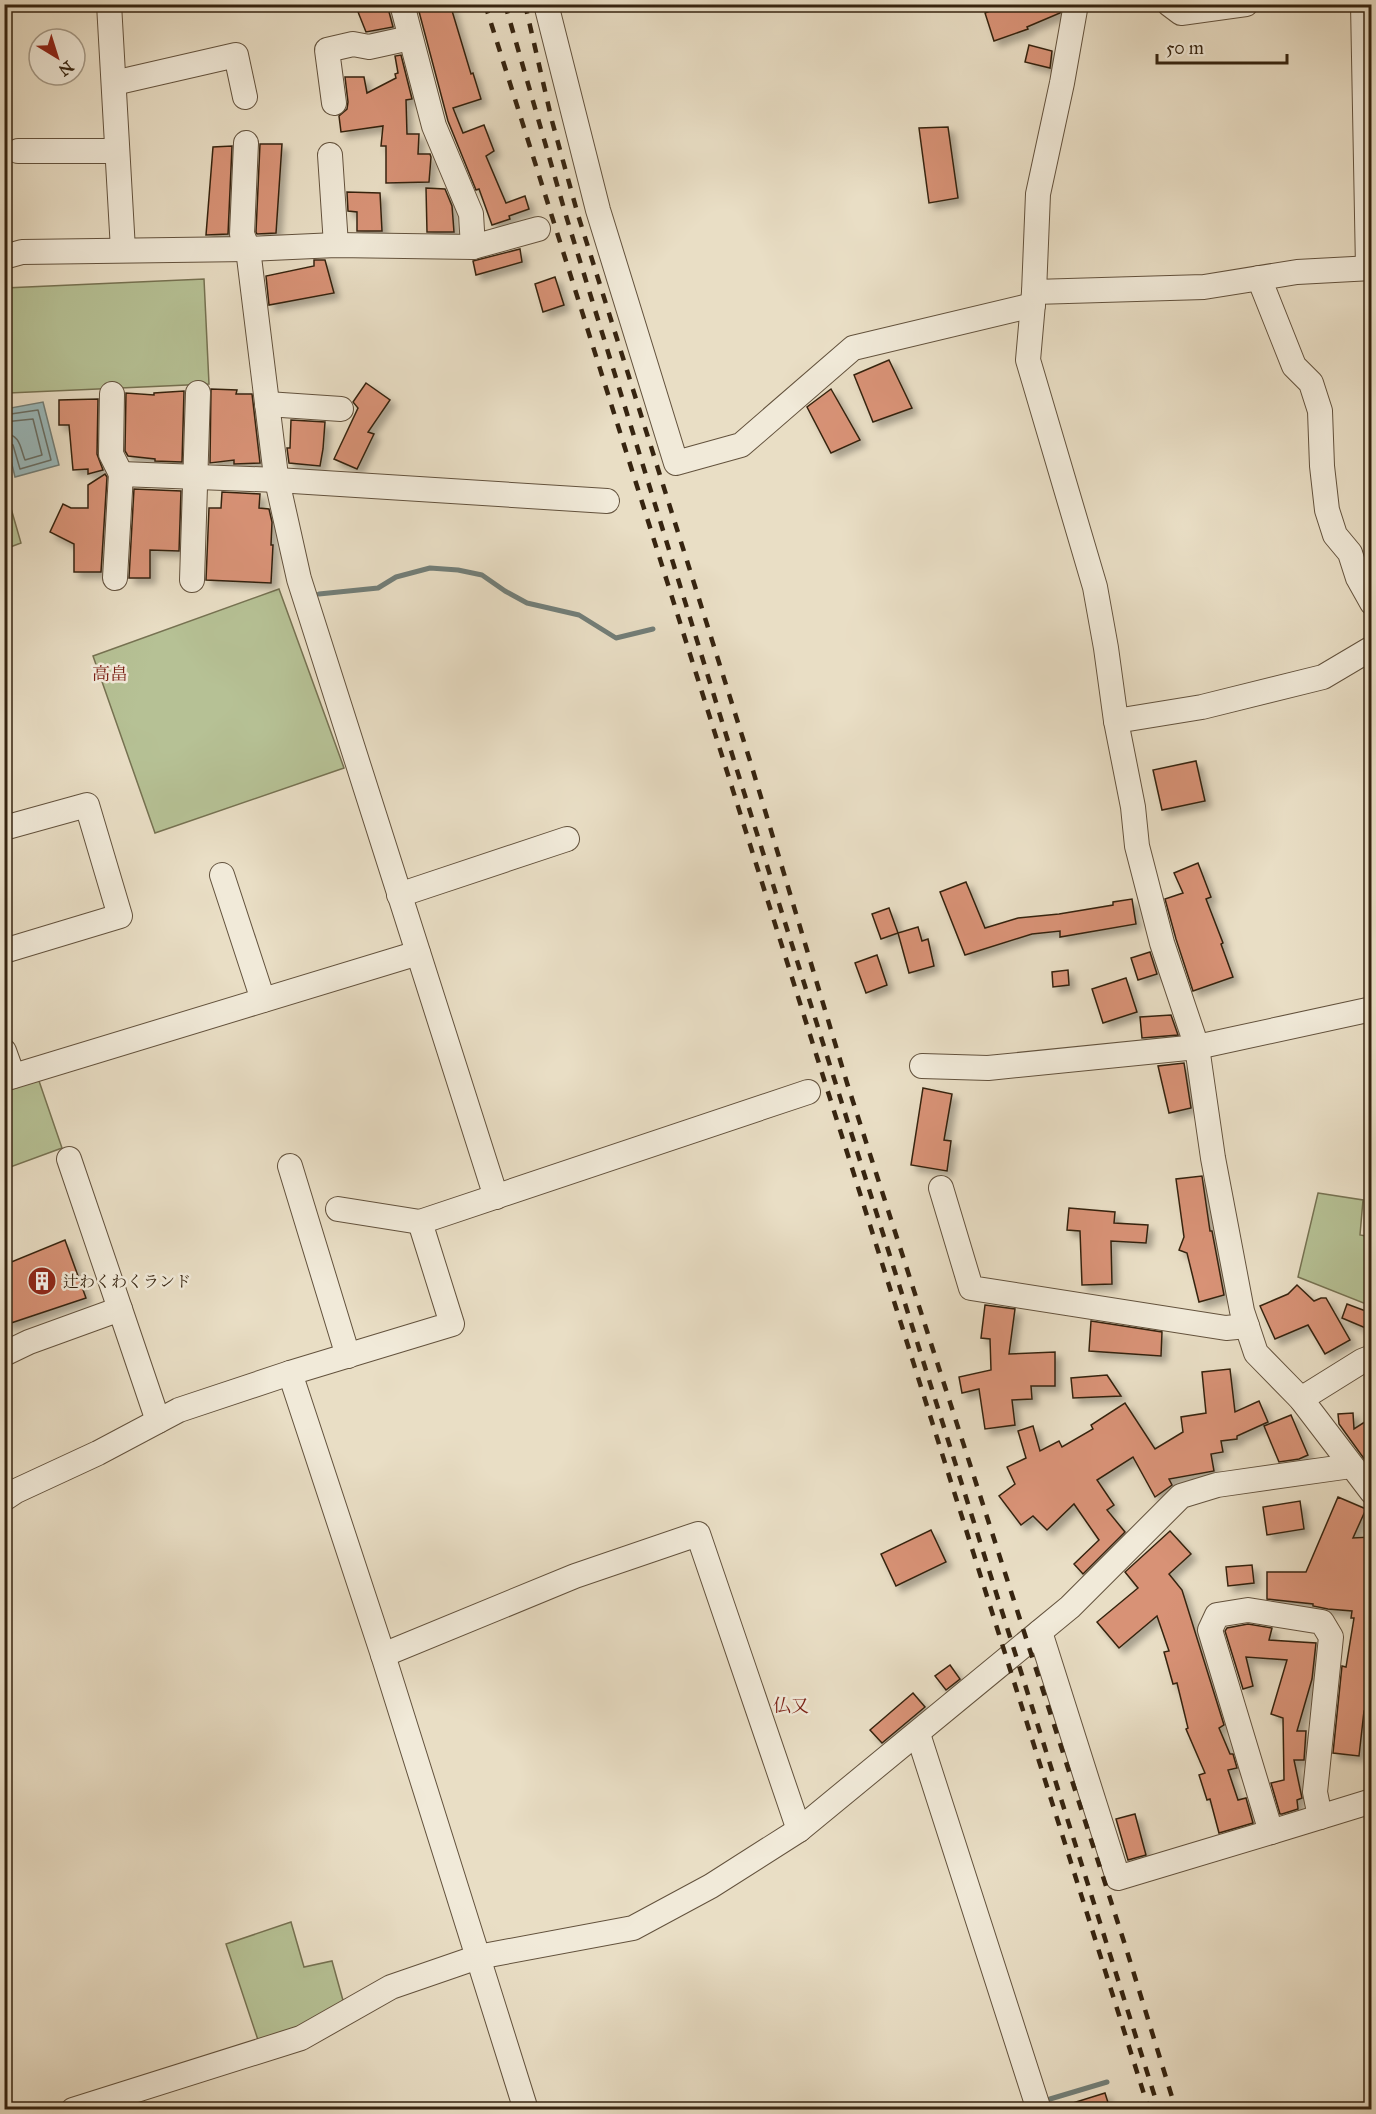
<svg xmlns="http://www.w3.org/2000/svg" width="1376" height="2114" viewBox="0 0 1376 2114" font-family="'IM FELL Great Primer','Noto Serif JP',serif">
<style>
.green{fill:#b6c195;stroke:#767252;stroke-width:1.5}
.water{fill:#9ababd;stroke:#727e78;stroke-width:1.5}
.lines{fill:none;stroke-linecap:round;stroke-linejoin:round}
.shore{stroke:#686f66;stroke-width:1.5}
.stream{stroke:#727e78;stroke-width:5}
.building{fill:#d89276;stroke:#362410;stroke-width:1.5;filter:url(#shadow)}
.minor-casing{stroke:#63523d;stroke-width:26}
.minor{stroke:#f1ead9;stroke-width:24}
.rail{stroke:#362410;stroke-width:4.5;stroke-dasharray:10 10;stroke-linecap:butt}
.labels{text-anchor:middle;dominant-baseline:central;stroke-width:5;stroke-linejoin:round;paint-order:stroke}
.poi-label{font-size:16px;fill:#362410;stroke:#f1ead9;text-anchor:start}
.neighbourhood-label{font-size:18px;fill:#7a1f14;stroke:#f1ead9}
</style>
<defs>
<filter id="shadow"><feDropShadow dx="5.5" dy="5.5" stdDeviation="3" flood-color="#0004"/></filter>
</defs>
<rect width="100%" height="100%" fill="#e9dec5"/>
<filter id="stains"><feTurbulence type="fractalNoise" baseFrequency=".00333" numOctaves="4"/><feColorMatrix values="0 0 0 0 .2 0 0 0 0 .09 0 0 0 0 .02 0 0 0 .5 -.17"/></filter>
<radialGradient id="worn" r=".72"><stop offset=".6" stop-color="#630" stop-opacity="0"/><stop offset="1" stop-color="#630" stop-opacity=".3"/></radialGradient>
<!-- green -->
<g class="green">
<path d="M204,279L209,384L9,393L5,288Z"/>
<path d="M4,484L21,543L5,549H4Z"/>
<path d="M279,589L344,768L155,833L93,656Z"/>
<path d="M38,1078L62,1148L5,1169V1088Z"/>
<path d="M1318,1193L1363,1200L1360,1235L1371,1237V1306L1298,1277Z"/>
<path d="M291,1922L304,1967L332,1961L344,2004L301,2029L259,2043L226,1944Z"/>
</g>
<!-- water -->
<path class="water" d="M43,402L59,465L15,477L5,436V409Z"/>
<g class="lines">
<!-- shore -->
<g class="shore">
<path d="M4,415L38,410L51,460L20,469L13,445L4,441"/>
<path d="M4,422L33,419L42,455L25,460C20,448 21,435 4,433"/>
</g>
<!-- stream -->
<g class="stream">
<path d="M319,594L378,588L396,577L430,568L458,570L482,575L505,591L527,603L579,615L616,638L653,629"/>
<path d="M1050,2099L1107,2082"/>
</g>
</g>
<!-- building -->
<g class="building">
<path d="M377,4H379L382,10L388,8L393,27L366,32L358,12Z"/>
<path d="M417,4H450L471,74L473,73L481,99L453,108L463,133L484,125L494,151L486,156L506,203L525,196L529,209L509,216L510,219L492,225L479,189L476,190L448,121Z"/>
<path d="M1008,4H1061L1060,13L1027,27L1028,29L994,41L985,13Z"/>
<path d="M1029,45L1052,51L1050,68L1025,62Z"/>
<path d="M401,55L412,99L406,100L407,134H419L418,154H430L431,157L429,182L386,183V146H381L383,126L341,132L339,116L347,109L348,102L345,77H364L367,93L396,78L395,74L398,73L395,56Z"/>
<path d="M948,127L958,198L929,203L919,128Z"/>
<path d="M260,144H282L276,233L257,234L256,232Z"/>
<path d="M232,146L228,234L206,235L213,147Z"/>
<path d="M426,188L445,189L452,206L454,232H427Z"/>
<path d="M347,192L380,193L382,231H357V212L348,211Z"/>
<path d="M520,249L522,262L476,275L473,261Z"/>
<path d="M314,260H325L334,293L269,305L266,276L314,266Z"/>
<path d="M555,277L564,305L543,312L535,284Z"/>
<path d="M889,360L912,408L873,422L854,375Z"/>
<path d="M366,383L390,400L368,432L374,434L357,469L334,459L358,408L353,402Z"/>
<path d="M211,389L237,390L236,394H252L260,463L234,464V460L210,463Z"/>
<path d="M831,389L860,440L831,453L807,407Z"/>
<path d="M184,391L182,462L155,461V459L128,456L125,451L126,393L154,395V393Z"/>
<path d="M98,399L97,454L103,470L88,474V469L73,470L69,425H59V400Z"/>
<path d="M291,420L325,422L323,449L320,466L289,463L287,448H290Z"/>
<path d="M105,474L107,477L101,572H74V544L50,532L63,504L71,508H88V485Z"/>
<path d="M134,489L181,491L179,551L150,550V578H129Z"/>
<path d="M222,492L260,494L259,508L269,509L272,522L271,545H273L271,583L206,580L209,508H221Z"/>
<path d="M1196,761L1205,801L1162,810L1153,770Z"/>
<path d="M1198,863L1211,897L1206,899L1223,943L1221,944L1233,977L1193,991L1176,939L1165,899L1183,893L1174,873Z"/>
<path d="M966,882L985,928L1018,918L1059,914L1113,905V902L1132,899L1136,924L1060,937V931L1032,934L965,955L940,892Z"/>
<path d="M889,908L898,933L881,939L872,914Z"/>
<path d="M918,927L922,941L928,939L934,966L909,973L898,933Z"/>
<path d="M1150,952L1157,974L1138,980L1131,958Z"/>
<path d="M877,955L887,985L866,993L855,963Z"/>
<path d="M1068,970L1069,985L1053,987L1052,972Z"/>
<path d="M1126,978L1137,1012L1103,1023L1092,989Z"/>
<path d="M1171,1015L1178,1035L1142,1038L1140,1017Z"/>
<path d="M1184,1063L1191,1108L1169,1113L1158,1066Z"/>
<path d="M923,1088L952,1094L944,1140L951,1141L947,1171L911,1165Z"/>
<path d="M1202,1176L1210,1231H1212L1224,1295L1199,1302L1187,1253L1179,1250L1184,1237L1176,1179Z"/>
<path d="M1069,1208L1115,1212L1114,1223L1148,1225L1146,1243L1111,1241L1112,1284L1082,1285L1080,1231L1067,1230Z"/>
<path d="M65,1240L86,1298L8,1324L4,1316V1265Z"/>
<path d="M1297,1285L1314,1301L1321,1298H1326L1350,1340L1325,1354L1308,1325L1275,1339L1260,1306L1288,1294Z"/>
<path d="M1347,1304L1371,1313V1321L1368,1329L1342,1318Z"/>
<path d="M985,1305L1015,1309L1009,1354L1055,1352V1386H1031L1032,1399L1012,1400L1015,1425L985,1429L979,1389L962,1393L959,1377L991,1370L990,1339L981,1338Z"/>
<path d="M1091,1321L1162,1332L1161,1356L1089,1351Z"/>
<path d="M1230,1369L1235,1412L1259,1401L1268,1422L1237,1436V1439L1221,1441L1223,1452L1211,1454L1214,1471L1169,1479L1172,1485L1155,1497L1133,1457L1097,1480L1114,1505L1107,1510L1125,1532L1083,1574L1074,1564L1099,1540L1074,1504L1047,1530L1033,1516L1021,1525L999,1496L1015,1484L1007,1467L1026,1458L1018,1431L1033,1426L1040,1451L1059,1441L1062,1447L1093,1429L1091,1425L1125,1403L1155,1449L1183,1432L1181,1417L1206,1413L1202,1372Z"/>
<path d="M1107,1375L1121,1396L1073,1398L1071,1378Z"/>
<path d="M1353,1413L1354,1429L1371,1418V1456L1365,1460L1339,1424L1338,1414Z"/>
<path d="M1291,1415L1308,1455L1299,1459L1279,1462L1264,1426Z"/>
<path d="M1338,1497L1366,1509L1353,1538L1371,1537V1676L1367,1711H1364L1359,1756L1333,1753L1342,1666L1346,1667L1354,1618H1351L1352,1611L1328,1609L1313,1606V1604L1267,1599V1572H1306Z"/>
<path d="M1300,1501L1304,1529L1267,1535L1263,1507Z"/>
<path d="M931,1530L946,1562L896,1586L881,1554Z"/>
<path d="M1170,1531L1191,1554L1169,1574L1182,1590L1224,1725L1219,1728L1230,1754H1233L1237,1768L1228,1770L1238,1800L1246,1798L1253,1823L1219,1833L1210,1799L1207,1800L1199,1775L1205,1773L1186,1729L1188,1728L1177,1683L1173,1684L1164,1652L1169,1651L1157,1616L1119,1648L1097,1622L1138,1588L1125,1572Z"/>
<path d="M1252,1565L1254,1583L1228,1586L1226,1567Z"/>
<path d="M1248,1624L1272,1628L1269,1640L1316,1643L1312,1679L1297,1731H1306L1304,1760H1294L1302,1798L1297,1800L1298,1809L1282,1814H1280L1271,1783L1284,1780L1283,1718L1271,1714L1287,1660L1246,1657L1253,1686L1243,1689L1225,1631L1227,1628Z"/>
<path d="M950,1665L960,1679L946,1690L935,1676Z"/>
<path d="M913,1693L925,1707L882,1743L870,1730Z"/>
<path d="M1135,1814L1146,1855L1128,1860L1116,1819Z"/>
<path d="M1105,2093L1110,2109H1063V2106Z"/>
</g>
<g class="lines">
<!-- minor casing -->
<g class="minor-casing">
<g id="minor">
<path d="M109,4L123,250"/>
<path d="M402,4L434,126L471,214L473,247"/>
<path d="M546,4L598,210L676,463L741,445L853,348L1033,305"/>
<path d="M1076,4L1062,83L1038,194L1034,292L1028,360L1095,587L1106,648L1116,721L1133,807L1137,846L1162,943L1197,1047L1213,1158L1242,1311L1256,1353L1301,1399L1372,1492"/>
<path d="M1169,4L1181,13L1246,4"/>
<path d="M1363,4L1368,268"/>
<path d="M114,83L236,55L245,97"/>
<path d="M334,103L327,50L353,44L369,47L410,38"/>
<path d="M246,143L242,234L248,249L276,476L299,579L496,1197"/>
<path d="M18,151H116"/>
<path d="M330,155L336,245"/>
<path d="M4,257L22,252L248,249L336,245L473,247L538,229"/>
<path d="M1259,278L1294,366L1311,383L1320,411L1322,466L1327,510L1335,535L1350,553L1358,578L1372,603"/>
<path d="M1034,292L1204,287L1297,272L1372,268"/>
<path d="M112,394L111,454L121,474"/>
<path d="M267,404L341,409"/>
<path d="M115,578L121,474L277,480L607,501"/>
<path d="M192,580L198,393"/>
<path d="M1116,721L1202,707L1323,677L1372,648"/>
<path d="M4,828L87,805L120,916L4,951"/>
<path d="M222,875L263,1000"/>
<path d="M399,895L567,839"/>
<path d="M4,1051L13,1076"/>
<path d="M922,1066L988,1068L1197,1047L1372,1009"/>
<path d="M4,1079L418,953"/>
<path d="M69,1159L120,1309"/>
<path d="M290,1166L348,1356"/>
<path d="M941,1188L971,1288L1226,1328L1247,1326"/>
<path d="M338,1209L420,1222"/>
<path d="M4,1354L29,1342L120,1309L158,1421"/>
<path d="M290,1373L383,1655L526,2110"/>
<path d="M1301,1399L1362,1361L1372,1357"/>
<path d="M4,1499L16,1491L98,1453L179,1410L290,1373L452,1324L420,1222L808,1092"/>
<path d="M1040,1632L1118,1878L1271,1832L1210,1630L1217,1615L1248,1610L1322,1622L1331,1637L1315,1792L1320,1817L1372,1801"/>
<path d="M383,1655L575,1576L698,1534L799,1830"/>
<path d="M918,1734L1039,2110"/>
<path d="M1271,1832L1320,1817"/>
<path d="M73,2110L301,2038L391,1987L478,1957L633,1928L711,1886L799,1830L1070,1607L1181,1496L1217,1485L1351,1466"/>
</g>
</g>
<!-- minor -->
<use href="#minor" class="minor"/>
<!-- rail -->
<g class="rail">
<path d="M485,4L1149,2110"/>
<path d="M505,4L567,219L736,767L1159,2110"/>
<path d="M525,4L552,121L578,215L751,764L847,1083L1126,1948L1176,2110"/>
</g>
</g>
<!-- icons -->
<defs>
<g id="building-disc" transform="scale(1.5)"><circle r="9.5" fill="#8f2418" stroke="#f1ead9"/><path d="M-4-6H4V6H1V3H-1V6H-4ZM-2.5-4.3h1.7v1.8h-1.7ZM.8-4.3h1.7v1.8H.8ZM-2.5-1h1.7V.8h-1.7ZM.8-1h1.7V.8H.8Z" fill="#fff"/></g>
</defs>
<g fill-rule="evenodd">
<use href="#building-disc" x="42" y="1281"/>
</g>
<g class="labels">
<!-- poi labels -->
<g class="poi-label">
<text x="63" y="1281">辻わくわくランド</text>
</g>
<!-- neighbourhood labels -->
<g class="neighbourhood-label">
<text x="110" y="674">高畠</text>
<text x="791" y="1706">仏又</text>
</g>
</g>
<!-- margin -->
<rect width="1376" height="2114" fill="none" stroke="#e9dec5" stroke-width="24"/>
<rect x="6" y="6" width="1364" height="2102" fill="none" stroke="#362410" stroke-width="3"/>
<rect x="12" y="12" width="1352" height="2090" fill="none" stroke="#362410" stroke-width="1.5"/>
<!-- north arrow -->
<g transform="translate(57 57) rotate(142)"><circle r="28" fill="#f1ead9" stroke="#a69b89" stroke-width="1.5"/>
<path d="M0-4.5L10 22L0 15L-10 22Z" fill="#8f2418"/>
<text y="-9" font-size="16" font-weight="bold" text-anchor="middle" fill="#362410">N</text>
</g>
<!-- scale -->
<path d="M1157 54v9h130v-9" fill="none" stroke="#362410" stroke-width="3"/>
<text x="1166" y="54" font-size="18" fill="#362410" stroke="#f1ead9" stroke-width="4.5" paint-order="stroke">50 m</text>
<rect width="100%" height="100%" filter="url(#stains)"/>
<rect width="100%" height="100%" fill="url(#worn)"/>
</svg>
